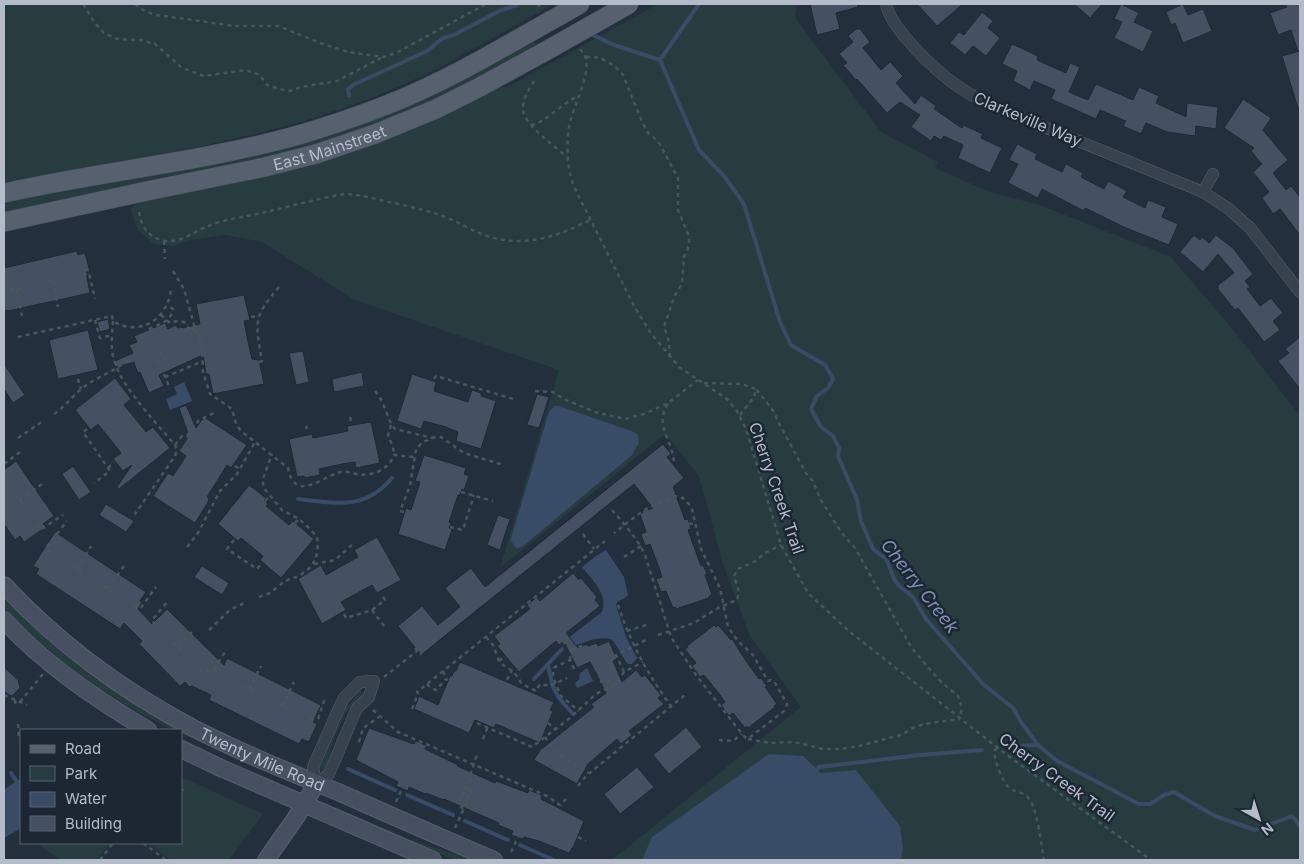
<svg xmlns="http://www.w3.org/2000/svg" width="1304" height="864" viewBox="0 0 1304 864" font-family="Inter,sans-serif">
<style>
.green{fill:#263c3f}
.water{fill:#394c67}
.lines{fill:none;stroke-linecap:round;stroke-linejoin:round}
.stream{stroke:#394c67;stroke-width:4}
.building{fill:#455162;stroke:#1f2835}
.street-casing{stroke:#565f6c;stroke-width:12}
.secondary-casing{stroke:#565f6c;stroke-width:18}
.primary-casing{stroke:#414a57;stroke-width:20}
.path{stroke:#44595c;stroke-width:2.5;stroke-dasharray:4 4;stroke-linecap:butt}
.street{stroke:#38414e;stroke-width:11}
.secondary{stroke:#465061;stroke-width:16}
.primary{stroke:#56606e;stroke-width:19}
.primary-bridge-casing{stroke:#414a57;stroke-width:20;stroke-linecap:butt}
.primary-bridge{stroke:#56606e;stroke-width:19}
.labels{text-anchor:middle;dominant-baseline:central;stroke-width:5;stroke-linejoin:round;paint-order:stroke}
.street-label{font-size:16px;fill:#b4bcc9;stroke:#1d2633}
.water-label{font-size:18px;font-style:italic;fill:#7c92b1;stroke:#1d2633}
</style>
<rect width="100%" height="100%" fill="#242f3e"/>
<!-- green -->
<g class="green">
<path d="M4,4H554C498,34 445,68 386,92C266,142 131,158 4,182Z"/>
<path d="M658,4H797L795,18L881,132L938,162L935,168L990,192L1040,205L1171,257L1234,331L1300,416V860H612L801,707L750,636L723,564L699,476L665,434L500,568L559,370L355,300L262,242L225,235L190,240L173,246L154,244L138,230L130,209L139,201L297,170L345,154L445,115L499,88L509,86Z"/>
<path d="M532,40L537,45L478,79L382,124L291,153L4,213V201L233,158Z"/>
<path d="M4,596L24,616L278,777L181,733V730H174C110,701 53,658 4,608Z"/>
<path d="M361,690L363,693C347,706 335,733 330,753C328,758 328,763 325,768L322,770L320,766L346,708Z"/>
<path d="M181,777L263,814L229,860H171L147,843H181Z"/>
<path d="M335,807L411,840L473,860H454L334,809Z"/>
<path d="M36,843H111L96,860H60Z"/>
</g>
<!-- water -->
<g class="water">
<path d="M184,382L192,401L170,410L166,399L177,394L174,387Z"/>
<path d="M554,406H559L634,432L638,435L639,443L632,455L522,547L516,548L511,541L512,535L549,412Z"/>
<path d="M606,550L624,577L628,595C625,600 617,599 616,605L626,637L637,658L632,664H628C621,656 619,647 611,639C597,636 586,642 573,646L567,639L602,612C609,594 592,580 582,567L596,556Z"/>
<path d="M587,668L593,681L577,688L575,683L579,680L580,673Z"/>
<path d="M769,754L803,756L821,773L856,770L900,826L903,848L901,860H642L652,837Z"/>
<path d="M21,778V828L4,838V790Z"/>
</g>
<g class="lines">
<!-- stream -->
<g class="stream">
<path d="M591,32L593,35L614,45L660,60L699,150L724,176L744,204L780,322L791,345L825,365L833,379L828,388L817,396L811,409L821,427L833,436L839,448L838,456L857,500L861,521L873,549L887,560L894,579L899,586L913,597L926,619L983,684L1013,708L1021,722L1038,745L1057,761L1139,804H1150L1166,794L1174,792L1215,816L1255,830L1292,816L1300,826"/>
<path d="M660,60L699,4"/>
<path d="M349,95L348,89L353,85L427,51L443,38L454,35L499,11L517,5"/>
<path d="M298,499C336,503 364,511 392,478"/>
<path d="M548,665L552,684"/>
<path d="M534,679L562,649"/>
<path d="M553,687L559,698L573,714"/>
<path d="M1007,746L1038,745"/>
<path d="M348,769L395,790"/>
<path d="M11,773L21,788"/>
<path d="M814,773L819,767L920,755L982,750"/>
<path d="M407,795L453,815"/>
<path d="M465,821L508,840"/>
<path d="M520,845L554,860"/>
</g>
</g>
<!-- building -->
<g class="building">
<path d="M810,4H857L858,7L836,13L840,29L817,35Z"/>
<path d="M917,4H963L937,26Z"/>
<path d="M1074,4H1102L1090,18Z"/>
<path d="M1121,4L1139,13L1134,22L1153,31L1143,52L1114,38L1122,22L1114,19Z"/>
<path d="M1183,4L1188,15L1203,9L1212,31L1183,43L1175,23L1171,25L1166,12Z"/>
<path d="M1285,4H1300V50L1298,51L1291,30L1278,35L1270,13L1287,7Z"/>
<path d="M982,12L993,21L988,28L1000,38L986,56L973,46L965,55L950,43L959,32L964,35Z"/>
<path d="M856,29H860L870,42L863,48L881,70L890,62L903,76L896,83L915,104L921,95L936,106L934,109L962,128L963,125L983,134L981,138L1002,148L990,173L958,158L963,145L944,136L941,140L934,136L931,141L911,127L920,115L900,102L887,113L857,79L856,80L843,65L847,63L839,54L853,42L848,36Z"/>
<path d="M1012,44L1038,56L1037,60L1066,73L1070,63L1080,67L1069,92L1088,100L1096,84L1133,100L1139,87L1159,96L1156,103L1186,117L1187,103L1218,107L1216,129L1196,126L1195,136L1167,132L1146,123L1141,134L1123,126L1126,121L1100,110L1096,119L1051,99L1055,90L1034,81L1030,90L1013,81L1017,71L1002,64Z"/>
<path d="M1300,51V108H1298L1282,56Z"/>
<path d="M1243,99L1271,118L1263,130L1288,160L1273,173L1286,190L1291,186L1300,197V235L1280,209L1273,214L1262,198L1269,192L1253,172L1262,164L1251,151L1254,148L1224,128Z"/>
<path d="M1017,144L1037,154L1035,159L1062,172L1066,164L1083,173L1081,177L1104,189L1108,181L1127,191L1123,197L1145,208L1148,200L1166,207L1162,217L1178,224L1169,245L1126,228L1085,208L1084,211L1042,189L1038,198L1008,183L1018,164L1009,160Z"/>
<path d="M1194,235L1200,240L1202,237L1209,243L1216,235L1233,248L1253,274L1245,281L1250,287L1247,289L1260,306L1271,298L1283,313L1273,321L1280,330L1264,342L1238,308L1235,310L1218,289V285L1234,273L1218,254L1203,272L1180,252Z"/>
<path d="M77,251L78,255L85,253L90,272H86L90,293L8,311V310L4,311V268Z"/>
<path d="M244,295L250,320L244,321L249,346L252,359L259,360L264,384L213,394L209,374H206L203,355L159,375L164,386L149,393L140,372L138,373L134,363L135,362L115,367L113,362L133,353L129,345L137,342L134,336L165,323L168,329L176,325L178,328L182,327L183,328L200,324L196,304Z"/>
<path d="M108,319L110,329L100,332L97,322Z"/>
<path d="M88,330L98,370L58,379L49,340Z"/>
<path d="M1300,337V389L1278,361L1289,353L1285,349Z"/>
<path d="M303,351L309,382L296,385L289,353Z"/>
<path d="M4,364L25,395L13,403L4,389Z"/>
<path d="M362,372L364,386L334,392L332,379Z"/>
<path d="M412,374L436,382L434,391L468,402L472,390L481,393V396L496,401L481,449L456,441L458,432L446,427L424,421L421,429L397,421Z"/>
<path d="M115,378L131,399L124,405L138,422L146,432L153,427L170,448L119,489L117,487L132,465L123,471L113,459L121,453L98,424L91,430L75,410Z"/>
<path d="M537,394L549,397L539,428L527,425Z"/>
<path d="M186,405L196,428L204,417L247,445L231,468L227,465L207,497L209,499L207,504L195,523L153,496L168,473L173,476L186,456L179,451L189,436L179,408Z"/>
<path d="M371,422L380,463L356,468L355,462L342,464L319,469L320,475L305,478L304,476L297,477L289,439L312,434L313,438L348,431L347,426Z"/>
<path d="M663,444L671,454L667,457L684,478L673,487L685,520L688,519L691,529L688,530L701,566L703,565L707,574L705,575L712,595L709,596V598L676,609L675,607L673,608L666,591L661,592L656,579L662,577L658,565L650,544L645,546L641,534L646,532L640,514L643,513L642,511L653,508L634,484L421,655L398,626L422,606L438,625L460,607L445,588L471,568L485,587Z"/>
<path d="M424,455L466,468L464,474L469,476L464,490L462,489L460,495H458L449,522L451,523L449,528L452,529L445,550L398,534L406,508L411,510L420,482L415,481Z"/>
<path d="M16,461L54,516L43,524L46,527L24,542L20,536L15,540L4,524V470Z"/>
<path d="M73,466L91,492L79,500L62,474Z"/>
<path d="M249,485L266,498L264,500L268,504L266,506L289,525L293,521L314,539L281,578L260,560L263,556L241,538L238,541L218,524Z"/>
<path d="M106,504L134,521L126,532L99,515Z"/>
<path d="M498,515L510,519L500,550L487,545Z"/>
<path d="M55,532L146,592L140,601L142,602L138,609L152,624L167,609L224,665L227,658L321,705L313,722L317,724L309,742L302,739L299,744L209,700L211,695L192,686L190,687L185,682L180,686L139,644L142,641L124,623L120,629L36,574L39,569L33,566Z"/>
<path d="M377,537L401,580L377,593L372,585L341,602L346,610L322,624L298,579L321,565L326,575L338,568L358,557L354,550Z"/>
<path d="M202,566L229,583L222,595L194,577Z"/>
<path d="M573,573L579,580L581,578L597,597L595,600L600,606L566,633L578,648L587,644L588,646L597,643L598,646L609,641L617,659L613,661L622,682L636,670L642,677L645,675L661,695L658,698L664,704L629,731L632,735L621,744L617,739L588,764L577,784L534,760L540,750L594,707L591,704L606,693L596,673L590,662L577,668L564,641L559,645L556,641L519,672L497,646L500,644L494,636L530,609L527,605L537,597L540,601Z"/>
<path d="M714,625L716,627L718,625L731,640L732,639L746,661L759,679L761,678L767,686L765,687L777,704L774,706L775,707L748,728L747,726L745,728L733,713L729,716L721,705L725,702L717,691L704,675L700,677L692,666L696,663L685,649L688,647L687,646Z"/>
<path d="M460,662L554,702L550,710L553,711L540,743L496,724L494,728L475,720L469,733L414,709L419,696L438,705L450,676H452L454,671H456Z"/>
<path d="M4,667L18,680L20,688L12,696L4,692Z"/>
<path d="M686,727L702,747L669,774L653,755Z"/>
<path d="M369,728L414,744L416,741L421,743L427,746L425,749L458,765L457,766L495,783L496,781L528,793L529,790L542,795L541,799L584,821L573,848H572L569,853L539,841L524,837L523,839L511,835L513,831L498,825L499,823L444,799V800L426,793L425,794L409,787L408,791L396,786L398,782L356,760Z"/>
<path d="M637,767L654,787L620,814L604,794Z"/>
</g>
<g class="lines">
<!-- street casing -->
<g class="street-casing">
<g id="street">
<path d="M886,4C889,17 897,27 905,37C930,67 957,90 993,106L1203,192L1229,209L1250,228L1300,292"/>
<path d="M1203,192L1213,174"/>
<path d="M374,681L369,697L357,708L329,774L316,784L313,767L340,706L344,698L360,682Z"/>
</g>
</g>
<!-- secondary casing -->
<g class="secondary-casing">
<g id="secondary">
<path id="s1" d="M4,585C58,643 123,691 193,728C240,752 289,772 338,792C390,815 442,838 494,860"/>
<path d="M4,620C44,664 97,700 148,730"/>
<path d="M181,749L223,769L433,860"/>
<path d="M266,860L297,816L316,784"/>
</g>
</g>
<!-- primary casing -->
<g class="primary-casing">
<g id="primary">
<path d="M4,193C102,171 204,162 302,134C345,121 389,106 430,86C463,71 495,52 527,34"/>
<path id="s2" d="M4,222L147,191L265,167L316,154L375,134L436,109L476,89L544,52"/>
</g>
</g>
<!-- path -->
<g class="path">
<path d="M83,4L95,23L104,33L117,39L141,40L155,44L182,68L204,76L246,70L260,75L267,85L284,90L290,91L301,87L337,81L381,58"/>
<path d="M135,4L146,12L157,15L235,26H278L323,44L348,52L383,57L396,53L486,4"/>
<path d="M537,4L542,9"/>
<path d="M580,49C583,53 585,55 586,59C590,76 572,109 569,127C566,149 567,169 575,189L633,304L650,332L679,367L727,399L737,411L746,429L781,545L808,593L850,632L1007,755L1151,860"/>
<path d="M586,57C600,55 614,64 623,75L642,122L649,134L658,141L678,178V210L689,236V246L684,257L682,284L675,295L664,327L669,342L670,357"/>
<path d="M534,81C529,89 522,100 523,110C524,124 555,147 566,156"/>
<path d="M531,125C543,124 563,103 578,96"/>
<path d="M139,212C141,227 149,238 165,241C181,243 195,231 208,226C225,219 244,217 261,213C288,207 316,199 344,194C359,194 374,199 389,202C408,206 427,210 445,217C459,222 472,231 487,236C525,248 556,237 590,220"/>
<path d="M164,241L165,259"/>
<path d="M173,271L184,289L195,328L202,344L203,372L210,394L232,409L236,424L241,431L288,468C295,504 322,476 341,472C346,471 351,473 356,474C371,477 389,470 394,455L414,457"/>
<path d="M83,275L89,273L95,299"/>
<path d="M53,281L58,307"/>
<path d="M47,282L58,279"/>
<path d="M16,289L22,316"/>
<path d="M10,290L22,288"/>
<path d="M161,315L170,323L176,321L184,322L190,330"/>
<path d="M251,317L258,316"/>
<path d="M95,320L100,338L112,335"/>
<path d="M113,321C112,334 110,350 115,363C123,388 157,424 175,445L177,450L175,456L135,514"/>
<path d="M149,329C158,325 172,321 173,309L167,305"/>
<path d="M184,332L198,327"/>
<path d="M18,337L112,316L113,321C140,338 169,318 171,288"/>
<path d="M160,353L162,359"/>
<path d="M167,357L158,361L169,386"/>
<path d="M259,362L262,361C255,323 253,317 279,287"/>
<path d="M165,377L203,361"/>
<path d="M78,379L81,389"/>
<path d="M434,379L436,376L517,400"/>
<path d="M704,383L742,384L756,389"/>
<path d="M375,391L382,401L391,424L395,429L433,438"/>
<path d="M535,391L553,392L564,399L595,412L625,419L644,414L668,403L698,380"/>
<path d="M668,404C654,423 672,441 674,461"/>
<path d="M54,414C66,406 73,395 84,387C94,379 105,375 115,369C121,366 125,360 131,358"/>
<path d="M740,415L754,397L756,389L775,413L777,420L806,473L812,480L821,500L841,532L855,548L911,647L939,680L958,696L962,709L959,718"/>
<path d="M350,417L351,421"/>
<path d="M391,425L388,435L393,447L394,455"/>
<path d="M306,426L307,429"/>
<path d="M87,429L83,432L110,471L94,483"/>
<path d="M187,436L199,420L214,413"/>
<path d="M18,438L43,421"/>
<path d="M175,445L182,436L189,437"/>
<path d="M4,464L20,452"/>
<path d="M235,466L240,469"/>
<path d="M108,468L114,462"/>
<path d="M461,492L493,501"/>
<path d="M15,494L23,504"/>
<path d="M19,500L42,484"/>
<path d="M265,501L270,496"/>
<path d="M612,510C624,524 637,538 645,555L671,637L696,675L742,734L746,738H749L784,711L787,704L774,681L771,680L768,681L753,655L738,641L728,627L720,588L701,549L692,509L689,504L683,498L675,496L646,509C635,516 625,525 614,533"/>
<path d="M404,512L400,511L410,486L416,449L423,442L435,437H441L464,453L504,465"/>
<path d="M295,523L299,519"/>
<path d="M689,524L694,523"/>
<path d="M37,525L40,530L63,515"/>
<path d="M450,527L463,530L474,495"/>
<path d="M583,534L594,549"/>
<path d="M234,540L227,549L257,569L262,563"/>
<path d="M187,547L198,533L220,491L237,474L255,442"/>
<path d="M51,552L46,548L67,521"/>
<path d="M624,557L641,546"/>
<path d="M314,564L335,560L353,544L355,546"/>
<path d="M72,565L82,572"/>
<path d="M77,569L91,546"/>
<path d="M103,586L113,593"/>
<path d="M108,589L124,566"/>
<path d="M259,597L270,593L285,581L299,576L311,567L316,558L318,545L317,537L310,529L299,519L282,510L263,487V479L272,454"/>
<path d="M618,605C630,642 648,675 671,706"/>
<path d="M134,606L140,609L156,587"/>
<path d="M372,610L384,626"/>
<path d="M344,614L346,618L372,610L385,600L381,593"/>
<path d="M155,625L152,620L169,600"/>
<path d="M209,630L231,609L247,602"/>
<path d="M627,631L646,625"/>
<path d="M658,635L694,623L718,608L737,600L739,592L734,576L738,569L756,561L765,553L781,545"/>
<path d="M486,637L493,645L499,661L503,665L514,672L522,684L536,691L540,684L550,686L567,678"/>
<path d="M563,641L571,650"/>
<path d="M173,642L182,651"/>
<path d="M178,646L192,632"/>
<path d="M415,648L421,655"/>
<path d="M571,650L584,645"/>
<path d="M570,660L571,650"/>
<path d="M499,661L505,656"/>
<path d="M199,669L203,672L214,669L227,649"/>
<path d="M214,669L221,676"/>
<path d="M574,669L570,660L555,667L553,670V677L561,696L579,711"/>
<path d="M443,671L446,679L448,680"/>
<path d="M624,672L616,655L646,640"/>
<path d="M384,677L417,651"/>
<path d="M507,680L512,670"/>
<path d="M600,682L604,680L616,683"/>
<path d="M427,684L431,688L436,690L446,679"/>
<path d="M243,687L255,692"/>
<path d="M249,689L261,666"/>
<path d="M4,695L27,705"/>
<path d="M15,700L16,708"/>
<path d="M20,702L43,674"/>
<path d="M277,703L288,709"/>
<path d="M282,706L294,682"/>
<path d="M412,709L418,694L417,692L605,541"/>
<path d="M373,710L398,732L547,796L560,805L569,796"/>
<path d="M310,719H318L325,698"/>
<path d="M477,723L532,747L570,718L596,694L614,685L624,672L643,662"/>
<path d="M548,723L556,730"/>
<path d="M18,724L19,738L21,741"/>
<path d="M545,737L555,752L589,773"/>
<path d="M483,739L488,726"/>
<path d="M748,739L770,743L794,742L823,749H841L859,746L904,734C915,722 944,722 960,719"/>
<path d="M719,740L733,741L742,734"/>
<path d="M359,742L363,728L379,717"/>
<path d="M997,748L994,751C995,760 1002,784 1011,789C1018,793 1025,792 1030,800C1038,813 1041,844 1044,860"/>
<path d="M578,786L586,776L685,695"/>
<path d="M463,787L476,794"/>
<path d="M181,792L183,789"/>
<path d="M396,802L402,788"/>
<path d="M463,809L459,804L465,788"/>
<path d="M455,828L468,799L471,772L478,752"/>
<path d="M578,837L586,841"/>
<path d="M125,843H127"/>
<path d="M143,843L166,860"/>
<path d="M511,852L518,837"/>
<path d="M100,860L113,843"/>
</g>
<!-- street -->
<use href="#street" class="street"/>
<!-- secondary -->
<use href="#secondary" class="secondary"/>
<!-- primary -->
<use href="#primary" class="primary"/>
<!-- primary-bridge casing -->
<g class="primary-bridge-casing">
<g id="primary-bridge">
<path d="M527,34L580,4"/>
<path d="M544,52L629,4"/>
</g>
</g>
<!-- primary-bridge -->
<use href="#primary-bridge" class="primary-bridge"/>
</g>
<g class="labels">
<!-- street labels -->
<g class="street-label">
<text transform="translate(1028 119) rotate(23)">Clarkeville Way</text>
<text stroke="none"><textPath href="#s2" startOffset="334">East Mainstreet</textPath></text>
<text transform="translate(777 488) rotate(71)">Cherry Creek Trail</text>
<text stroke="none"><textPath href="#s1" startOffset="314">Twenty Mile Road</textPath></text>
<text transform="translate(1057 777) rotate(36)">Cherry Creek Trail</text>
</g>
<!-- water labels -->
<g class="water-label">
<text transform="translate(920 586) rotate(52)">Cherry Creek</text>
</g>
</g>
<!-- border -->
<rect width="1304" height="864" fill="none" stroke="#b4bcc9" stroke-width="10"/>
<!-- legend -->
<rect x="20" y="729" width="162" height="115" fill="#1d2633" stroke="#59626f"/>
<rect x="30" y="745" width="25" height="8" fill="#56606e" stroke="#59626f"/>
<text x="65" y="754" font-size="15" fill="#b4bcc9">Road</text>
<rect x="30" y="766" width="25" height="15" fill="#263c3f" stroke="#59626f"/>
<text x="65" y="779" font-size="15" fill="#b4bcc9">Park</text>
<rect x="30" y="792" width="25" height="15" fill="#394c67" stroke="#59626f"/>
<text x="65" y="804" font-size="15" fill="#b4bcc9">Water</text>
<rect x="30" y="816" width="25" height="15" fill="#455162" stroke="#59626f"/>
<text x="65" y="829" font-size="15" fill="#b4bcc9">Building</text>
<!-- north arrow -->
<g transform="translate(1259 819) rotate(141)" stroke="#1d2633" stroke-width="4" paint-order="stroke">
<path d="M0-4L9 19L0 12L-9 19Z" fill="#b4bcc9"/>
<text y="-8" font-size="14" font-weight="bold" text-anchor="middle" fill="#b4bcc9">N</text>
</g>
</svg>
